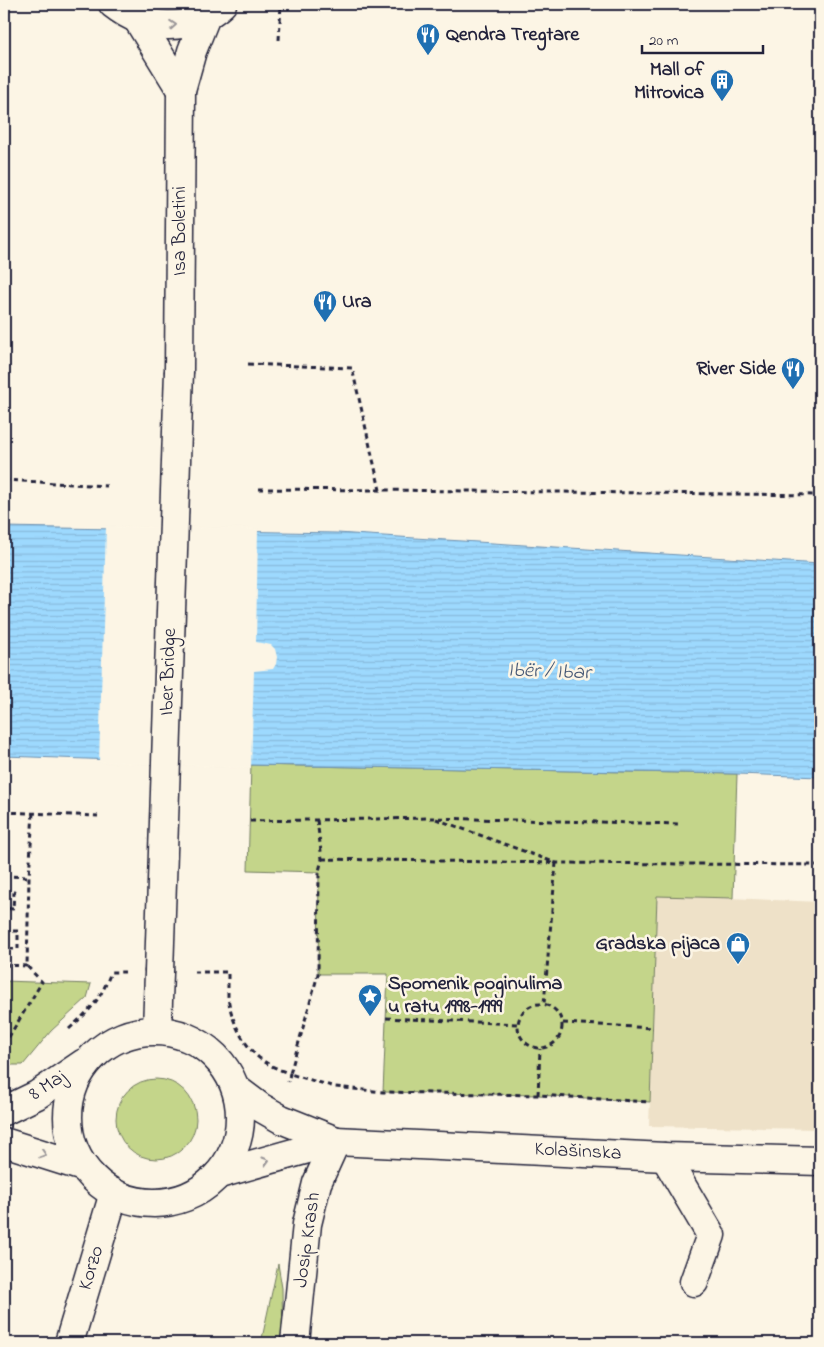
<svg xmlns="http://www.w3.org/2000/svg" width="824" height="1347" viewBox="0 0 824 1347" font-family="'Indie Flower',sans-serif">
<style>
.built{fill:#eee1c8}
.green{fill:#c4d58a;stroke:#737c62}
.water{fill:url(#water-rules);stroke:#6c90b0}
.pier{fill:#fcf5e5}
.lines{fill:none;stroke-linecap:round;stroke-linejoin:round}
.street-casing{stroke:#22223b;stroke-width:31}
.secondary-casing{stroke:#22223b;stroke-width:31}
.path{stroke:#22223b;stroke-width:3;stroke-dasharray:5 4;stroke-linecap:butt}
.street{stroke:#fcf5e5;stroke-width:28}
.secondary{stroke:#fcf5e5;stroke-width:28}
.street-bridge-casing{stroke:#22223b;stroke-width:31;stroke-linecap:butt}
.street-bridge{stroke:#fcf5e5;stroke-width:28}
.oneway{stroke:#9a9698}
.labels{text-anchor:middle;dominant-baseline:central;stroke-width:5;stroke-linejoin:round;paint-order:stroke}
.poi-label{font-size:20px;font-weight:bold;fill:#22223b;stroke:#fcf5e5;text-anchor:start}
.street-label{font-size:20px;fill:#22223b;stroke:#fcf5e5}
.water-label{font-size:21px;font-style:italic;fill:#475976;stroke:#fcf5e5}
</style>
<defs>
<pattern id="water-rules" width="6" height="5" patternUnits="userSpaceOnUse" patternTransform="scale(1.25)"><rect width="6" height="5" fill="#9dd9fe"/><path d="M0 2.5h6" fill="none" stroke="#87badb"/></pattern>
</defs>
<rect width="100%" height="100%" fill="#fcf5e5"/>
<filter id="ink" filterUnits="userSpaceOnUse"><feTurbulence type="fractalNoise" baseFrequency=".02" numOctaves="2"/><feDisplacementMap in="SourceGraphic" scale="10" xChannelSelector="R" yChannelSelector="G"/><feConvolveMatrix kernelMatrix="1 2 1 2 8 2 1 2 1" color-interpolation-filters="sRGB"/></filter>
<g filter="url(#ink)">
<!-- built -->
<path class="built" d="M657,895L820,902V1129L649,1126Z"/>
<!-- green -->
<g class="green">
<path d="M251,765L737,774L733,898L657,896L650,1102L538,1095L383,1092L388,974H318L319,872L248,870Z"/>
<path d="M4,981L91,984L87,998L51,1031L23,1065H4Z"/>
<circle cx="156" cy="1119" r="40"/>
<path d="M278,1264L282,1288L283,1343H261Z"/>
</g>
<!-- water -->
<path class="water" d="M4,527L337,533L820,564V777L737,774L251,765L4,756Z"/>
<!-- pier -->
<path class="pier" d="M106,526L258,529L256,642L271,645L275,649L277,657L276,664L273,669L254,671L251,768L99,762Z"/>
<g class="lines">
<!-- street casing -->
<g class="street-casing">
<g id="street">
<path d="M138,20L181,90"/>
<path d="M179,371L181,90L192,51L206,16"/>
<path d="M157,1030L159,972"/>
<path d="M665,1157L711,1235L694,1282"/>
<path d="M69,1343L114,1193"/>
<path d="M295,1343L307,1224L317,1183L336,1141"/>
</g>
</g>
<!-- secondary casing -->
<g class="secondary-casing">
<g id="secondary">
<path d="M113,4C146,30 189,34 222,4"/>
<circle cx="154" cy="1117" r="86"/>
<path d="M236,1089L260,1107L281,1119L336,1141"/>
<path d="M4,1111L37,1095L84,1063"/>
<path d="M4,1142L83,1167"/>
<path d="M219,1174L336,1141L665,1157L820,1161"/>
</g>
</g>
<!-- path -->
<g class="path">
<path d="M279,40L281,4"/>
<path d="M248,364L352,368L380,490L820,495"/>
<path d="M4,480L107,486"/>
<path d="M259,489L380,490"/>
<path d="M4,812L98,816"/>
<path d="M436,819L556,863L820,865"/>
<path d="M317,820L322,859L319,871L318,974L290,1074L335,1087L383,1092L538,1095L650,1102"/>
<path d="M250,821L432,818L680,824"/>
<path d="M322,859L556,863L544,1004"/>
<path d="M4,876L29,877"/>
<path d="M4,891L14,892L13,909L4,908"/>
<path d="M4,931H18V949H4"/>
<path d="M4,965L27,966"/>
<path d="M194,972H228C228,980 228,988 228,996C230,1019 245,1050 265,1062C272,1067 281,1070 290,1074L288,1082"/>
<circle cx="540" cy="1026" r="22"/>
<path d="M386,1018L518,1024"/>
<path d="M563,1023L653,1028"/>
<path d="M69,1029C91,1009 100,1001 111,972H125"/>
<path d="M4,1045L42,982L27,966L29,877L33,812"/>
<path d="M538,1095L540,1049"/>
</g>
<!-- street -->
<use href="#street" class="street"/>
<!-- secondary -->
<use href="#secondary" class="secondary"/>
<!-- street-bridge casing -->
<g class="street-bridge-casing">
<path id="street-bridge" d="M159,972L179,371"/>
</g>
<!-- street-bridge -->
<use href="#street-bridge" class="street-bridge"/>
</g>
<!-- one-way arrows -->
<defs><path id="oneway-chevron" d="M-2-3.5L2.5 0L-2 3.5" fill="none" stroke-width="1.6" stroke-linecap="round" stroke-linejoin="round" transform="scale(1.25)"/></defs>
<g class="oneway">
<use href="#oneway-chevron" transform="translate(173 25) rotate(-4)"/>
<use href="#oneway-chevron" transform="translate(43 1154) rotate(18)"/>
<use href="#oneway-chevron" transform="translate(266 1161) rotate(-16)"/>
</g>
</g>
<!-- icons -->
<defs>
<g id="restaurant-pin" transform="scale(1.25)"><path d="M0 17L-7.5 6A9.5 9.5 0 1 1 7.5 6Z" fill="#1f6fb2" stroke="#fcf5e5"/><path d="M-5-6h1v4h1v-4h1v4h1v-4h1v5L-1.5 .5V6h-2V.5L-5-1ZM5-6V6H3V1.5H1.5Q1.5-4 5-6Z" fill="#fff"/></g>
<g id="building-pin" transform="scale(1.25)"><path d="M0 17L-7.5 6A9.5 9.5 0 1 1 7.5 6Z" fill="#1f6fb2" stroke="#fcf5e5"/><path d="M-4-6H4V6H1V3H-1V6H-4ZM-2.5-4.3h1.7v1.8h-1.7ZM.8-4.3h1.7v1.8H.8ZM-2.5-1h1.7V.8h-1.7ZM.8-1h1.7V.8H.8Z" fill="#fff"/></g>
<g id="shop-pin" transform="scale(1.25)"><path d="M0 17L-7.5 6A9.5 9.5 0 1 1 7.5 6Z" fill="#1f6fb2" stroke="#fcf5e5"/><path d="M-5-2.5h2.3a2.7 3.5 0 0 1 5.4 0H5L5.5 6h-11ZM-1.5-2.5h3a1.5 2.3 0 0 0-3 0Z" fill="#fff"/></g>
<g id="sight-pin" transform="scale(1.25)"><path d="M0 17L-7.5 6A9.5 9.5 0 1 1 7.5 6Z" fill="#1f6fb2" stroke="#fcf5e5"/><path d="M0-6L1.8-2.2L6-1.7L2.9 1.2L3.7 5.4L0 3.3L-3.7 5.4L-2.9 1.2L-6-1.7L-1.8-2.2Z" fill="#fff"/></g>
</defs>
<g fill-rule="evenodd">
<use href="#restaurant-pin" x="428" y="35"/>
<use href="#building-pin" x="722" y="81"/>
<use href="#restaurant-pin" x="325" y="302"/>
<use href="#restaurant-pin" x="793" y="369"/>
<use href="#shop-pin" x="738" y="944"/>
<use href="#sight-pin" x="370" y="996"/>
</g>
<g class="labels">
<!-- poi labels -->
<g class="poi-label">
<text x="446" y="35">Qendra Tregtare</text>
<text x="704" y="70" text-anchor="end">Mall of<tspan x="704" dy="23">Mitrovica</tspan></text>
<text x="342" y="302">Ura</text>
<text x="776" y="369" text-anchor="end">River Side</text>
<text x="720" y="944" text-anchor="end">Gradska pijaca</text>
<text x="388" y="984">Spomenik poginulima<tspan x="388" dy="23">u ratu 1998-1999</tspan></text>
</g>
<!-- street labels -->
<g class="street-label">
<text transform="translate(180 231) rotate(-90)">Isa Boletini</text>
<text transform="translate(169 672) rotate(-88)">Iber Bridge</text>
<text transform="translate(48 1086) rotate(-33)">8 Maj</text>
<text transform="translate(578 1152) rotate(3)">Kolašinska</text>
<text transform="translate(308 1240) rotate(-82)">Josip Krash</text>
<text transform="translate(92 1268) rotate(-73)">Korzo</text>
</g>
<!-- water labels -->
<g class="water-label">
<text transform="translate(549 672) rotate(2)">Ibër / Ibar</text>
</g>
</g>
<!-- margin -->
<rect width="824" height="1347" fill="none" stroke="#fcf5e5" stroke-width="20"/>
<rect x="10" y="10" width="804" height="1327" fill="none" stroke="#22223b" stroke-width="2" filter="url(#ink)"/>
<!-- scale -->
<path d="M642 45v8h121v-8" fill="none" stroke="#22223b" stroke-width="2.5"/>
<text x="649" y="45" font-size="15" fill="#22223b" stroke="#fcf5e5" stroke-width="4" paint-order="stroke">20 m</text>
</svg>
